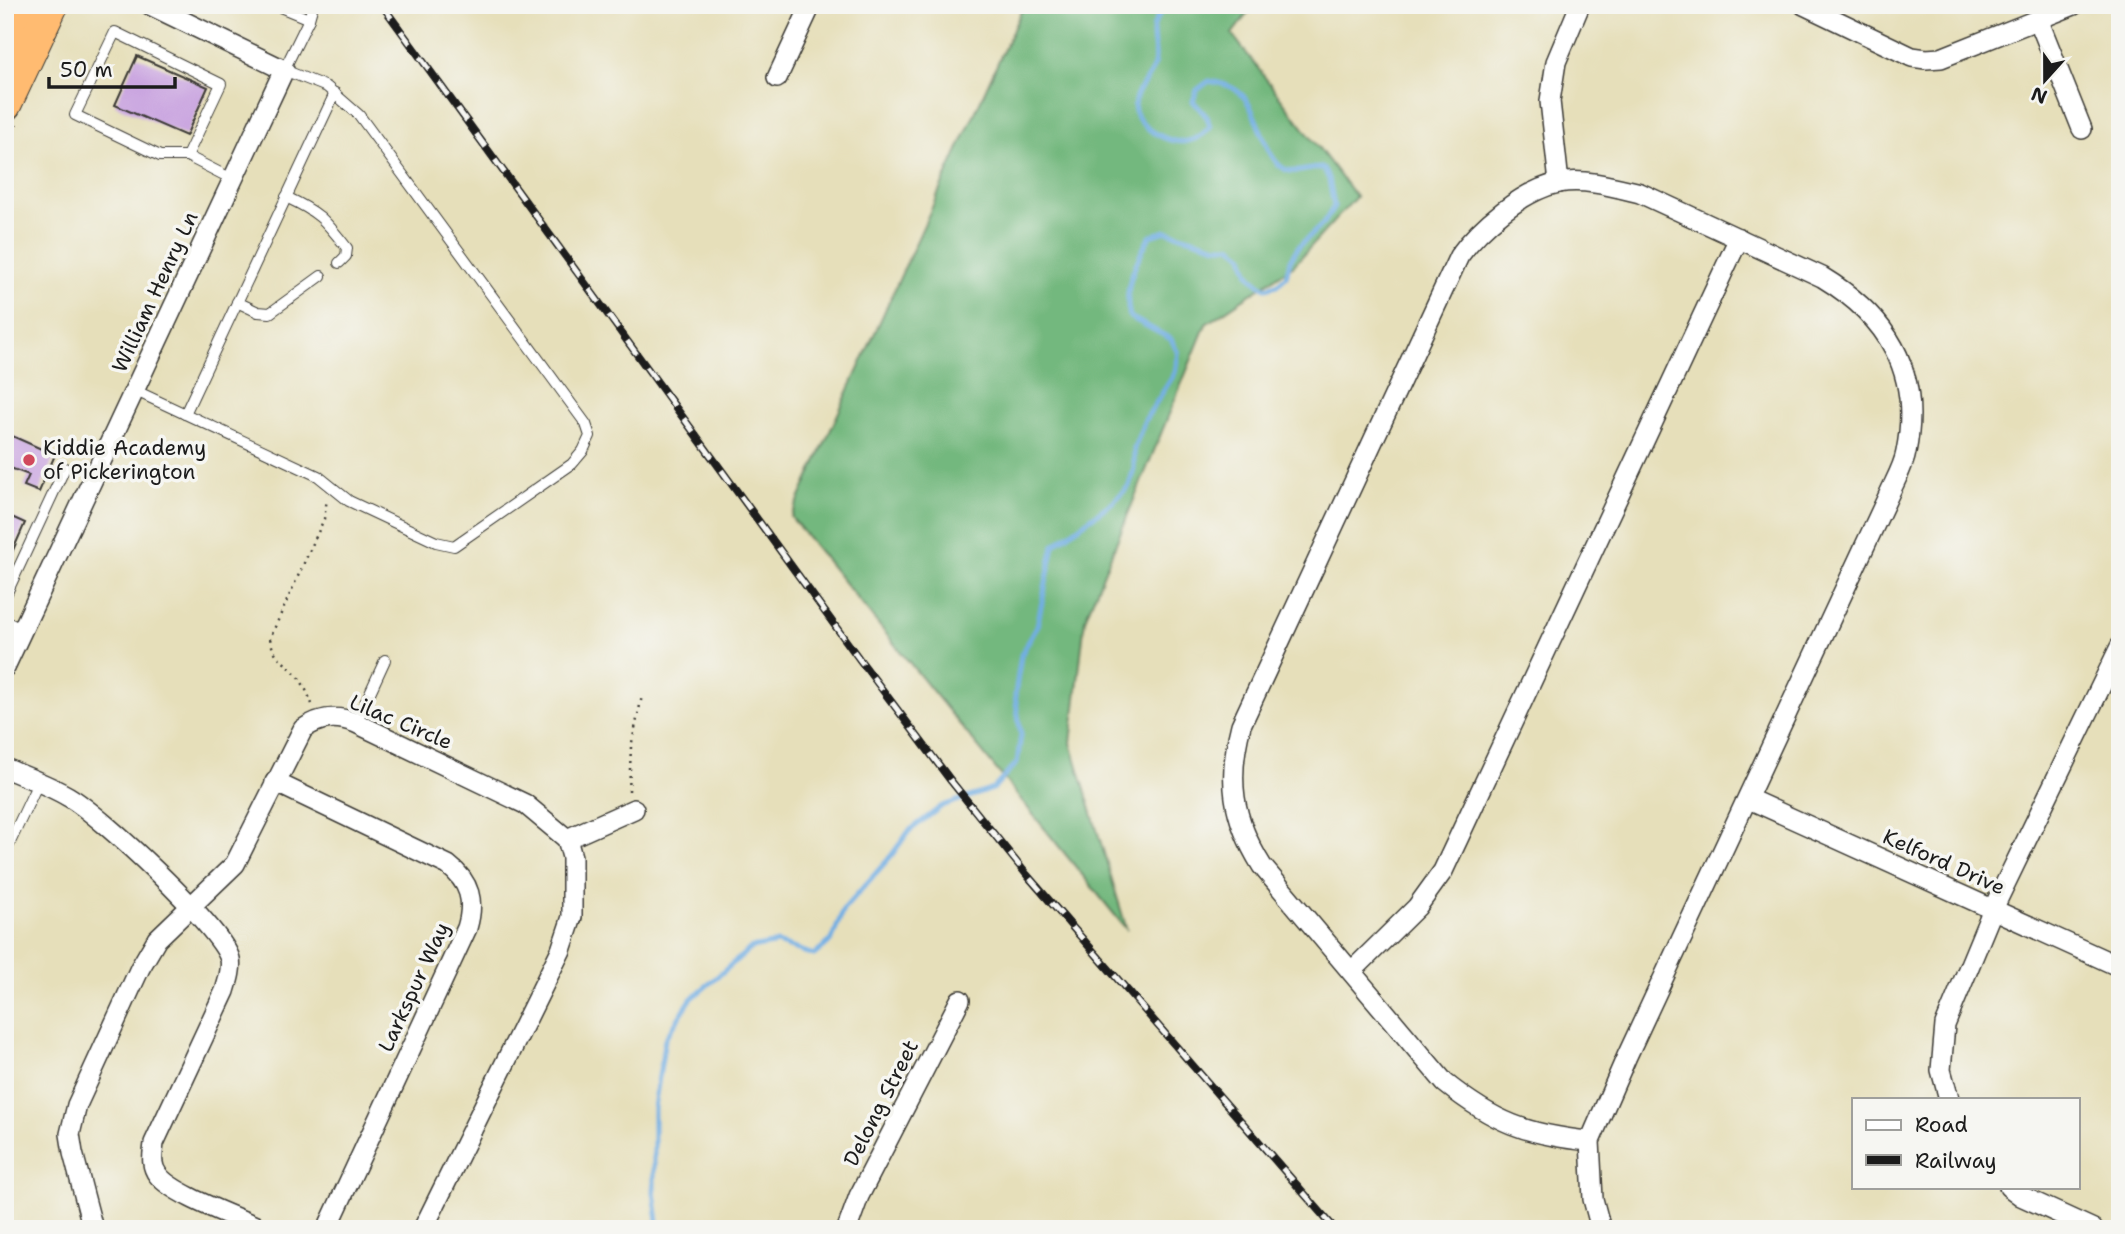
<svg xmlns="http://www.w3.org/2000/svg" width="2125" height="1234" viewBox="0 0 2125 1234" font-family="'Shantell Sans',sans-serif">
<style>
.forest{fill:#73b87e;stroke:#486a4d;stroke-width:2}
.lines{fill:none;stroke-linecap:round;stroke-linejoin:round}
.stream{stroke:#71aee3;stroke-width:5}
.building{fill:#caa6e0}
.service-casing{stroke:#3a3934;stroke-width:12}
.minor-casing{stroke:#3a3934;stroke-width:22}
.trunk-casing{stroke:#3a3934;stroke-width:34}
.path{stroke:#3a3934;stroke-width:2.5;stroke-dasharray:2 5;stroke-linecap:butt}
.service{stroke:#fff;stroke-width:10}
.minor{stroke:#fff;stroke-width:19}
.trunk{stroke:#ffbb71;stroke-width:32}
.rail-casing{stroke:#1c1c1c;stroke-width:8}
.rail{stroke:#f6f6f2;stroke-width:5;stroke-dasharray:16;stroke-linecap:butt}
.poi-dot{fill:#d1495b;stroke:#f6f6f2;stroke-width:2.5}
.labels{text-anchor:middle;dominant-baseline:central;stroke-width:7;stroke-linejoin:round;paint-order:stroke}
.street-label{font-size:21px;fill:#1c1c1c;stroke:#f6f6f2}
.poi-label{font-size:21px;fill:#1c1c1c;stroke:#f6f6f2;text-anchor:start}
</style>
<rect width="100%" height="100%" fill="#f6f6f2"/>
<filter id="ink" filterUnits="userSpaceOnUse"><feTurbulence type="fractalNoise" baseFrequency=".0143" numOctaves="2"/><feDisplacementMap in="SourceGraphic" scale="14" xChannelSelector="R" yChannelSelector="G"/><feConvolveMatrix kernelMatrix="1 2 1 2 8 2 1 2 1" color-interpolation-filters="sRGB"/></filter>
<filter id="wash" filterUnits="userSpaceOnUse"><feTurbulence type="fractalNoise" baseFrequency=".00686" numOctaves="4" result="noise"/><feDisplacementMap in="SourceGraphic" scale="28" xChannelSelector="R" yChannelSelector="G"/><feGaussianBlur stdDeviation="1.57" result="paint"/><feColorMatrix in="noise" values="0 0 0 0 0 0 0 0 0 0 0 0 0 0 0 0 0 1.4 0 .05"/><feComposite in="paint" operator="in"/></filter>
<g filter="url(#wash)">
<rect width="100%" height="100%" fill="#e6dfba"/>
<!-- forest -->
<path class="forest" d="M1024,5H1254L1232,34L1356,197L1294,265L1206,324L1085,619L1071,743L1127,930L791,517Z"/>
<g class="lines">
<!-- stream -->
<path class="stream" d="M659,1229L654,1192V1108L665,1039L691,999L751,948L777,943L814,955L832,940L843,910L891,856L909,831L942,806L993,789L1017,763L1021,735L1015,695L1021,655L1037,626L1054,545L1114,501L1129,486L1134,468V448L1145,420L1175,373L1178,353L1171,339L1130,317C1122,288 1136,262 1150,236L1166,231L1217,246H1231L1243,255C1247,272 1250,280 1266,288L1277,285L1286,277L1290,260L1298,247L1324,223L1334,206L1329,179L1323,168C1311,167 1301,173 1290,171C1264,166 1260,110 1240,93C1231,85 1220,83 1209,81L1197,90L1193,101L1207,117L1210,127C1203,134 1198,139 1188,141C1171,145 1140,129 1135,111C1131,94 1147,82 1153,68C1159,53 1150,39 1154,25C1156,20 1159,15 1162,11L1177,5"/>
</g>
<g id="blocks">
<!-- building -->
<g class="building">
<path d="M137,56L208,87L186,136L115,105Z"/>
<path d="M10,435L55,455L39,492L24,486L29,475L5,466V446Z"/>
<path d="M5,514L25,523L5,568Z"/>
</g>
</g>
</g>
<g filter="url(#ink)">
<use href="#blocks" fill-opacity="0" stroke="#3a3934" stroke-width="2"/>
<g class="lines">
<!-- service casing -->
<g class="service-casing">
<g id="service">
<path d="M275,5L309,19"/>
<path d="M187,156L221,84L115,32L75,115L160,156H187L232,179"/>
<path d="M286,197C320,213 324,219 347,248L346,256L339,263"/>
<path d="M237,302L258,312L270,313L321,276"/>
<path d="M134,390L318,476L349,501L436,542L454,546L572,464L583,451L590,436L586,424L359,115L327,87L284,70L309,19L313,5"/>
<path d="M185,414L335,93"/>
<path d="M5,597L65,468"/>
<path d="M5,621L23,630"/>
<path d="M356,723L385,660"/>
<path d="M5,853L38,783"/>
</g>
</g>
<!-- minor casing -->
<g class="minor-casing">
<g id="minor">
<path d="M1804,5L1912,57L1926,59L1941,58L2074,5"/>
<path d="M2038,19L2082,129"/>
<path d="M777,78L811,5"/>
<path d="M1559,183L1550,101L1556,62L1580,5"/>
<path d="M5,667L284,70L150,5"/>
<path d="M5,768C26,777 49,785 69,797C99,814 222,928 230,959C232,969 228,981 225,991L154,1143C153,1154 150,1165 158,1175C173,1195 237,1217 262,1229"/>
<path d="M275,782L448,865C470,882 475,901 467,928L327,1229"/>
<path d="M1749,799L2120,967"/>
<path d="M567,839L634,809"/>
<path d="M1352,971L1417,907L1443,871L1739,238"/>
<path d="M1949,1099L1941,1070L1945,1025L1993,909L2120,647"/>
<path d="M1590,1141C1527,1135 1494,1122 1445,1083L1262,866C1232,818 1227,779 1241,725L1459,256C1480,227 1523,190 1559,183C1585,178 1615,187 1640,193L1822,277C1888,317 1922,373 1906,452C1904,465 1896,479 1890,492L1627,1056L1590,1141L1593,1199L1601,1229"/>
<path d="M2009,1187L2021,1196L2093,1229"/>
<path d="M93,1229L73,1153L70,1134L77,1105L140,968L157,939L235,864L303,729C320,717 336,715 356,723L525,804L567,839L572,857V917L561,950L423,1229"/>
<path d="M847,1229L859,1196L960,1000"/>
</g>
</g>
<!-- trunk casing -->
<g class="trunk-casing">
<g id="trunk">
<path d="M5,42L22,5"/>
<path d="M5,105L52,5"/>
</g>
</g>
<!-- path -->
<g class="path">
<path d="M5,151L17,125"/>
<path d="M312,704C308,694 303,682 296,674C284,661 273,657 270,638L324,519L327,499"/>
<path d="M629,791L631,747L642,696"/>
</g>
<!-- service -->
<use href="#service" class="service"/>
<!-- minor -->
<use href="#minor" class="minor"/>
<!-- trunk -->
<use href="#trunk" class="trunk"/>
<!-- rail casing -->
<g class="rail-casing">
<path id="rail" d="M382,5L860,660L951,781L1027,875L1335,1229"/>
</g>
<!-- rail -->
<use href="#rail" class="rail"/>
</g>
</g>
<!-- markers -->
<circle class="poi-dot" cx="29" cy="460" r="7"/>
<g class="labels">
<!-- street labels -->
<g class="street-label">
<text transform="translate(155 292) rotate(-65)">William Henry Ln</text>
<text transform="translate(401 722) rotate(23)">Lilac Circle</text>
<text transform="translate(1944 862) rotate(24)">Kelford Drive</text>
<text transform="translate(414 987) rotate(-65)">Larkspur Way</text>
<text transform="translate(881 1103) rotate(-63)">Delong Street</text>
</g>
<!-- poi labels -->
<g class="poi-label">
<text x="43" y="448">Kiddie Academy<tspan x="43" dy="24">of Pickerington</tspan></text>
</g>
</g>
<!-- margin -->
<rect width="2125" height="1234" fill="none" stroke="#f6f6f2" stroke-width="28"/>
<!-- legend -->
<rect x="1852" y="1098" width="228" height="91" fill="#f6f6f2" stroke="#9f9f9c" stroke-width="2"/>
<rect x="1866" y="1120" width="35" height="10" fill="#ffffff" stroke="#9f9f9c" stroke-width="2"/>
<text x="1915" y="1132" font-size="21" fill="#1c1c1c">Road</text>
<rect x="1866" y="1155" width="35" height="10" fill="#1c1c1c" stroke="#9f9f9c" stroke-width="2"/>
<text x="1915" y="1168" font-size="21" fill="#1c1c1c">Railway</text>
<!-- north arrow -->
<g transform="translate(2045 80) rotate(201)" stroke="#f6f6f2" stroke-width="5" paint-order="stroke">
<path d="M0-5L12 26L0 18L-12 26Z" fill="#1c1c1c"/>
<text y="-10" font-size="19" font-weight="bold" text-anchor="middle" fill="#1c1c1c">N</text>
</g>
<!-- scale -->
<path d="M49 77v10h126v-10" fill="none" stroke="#1c1c1c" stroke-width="3.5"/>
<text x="60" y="77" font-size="21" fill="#1c1c1c" stroke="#f6f6f2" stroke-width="5" paint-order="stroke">50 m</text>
</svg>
